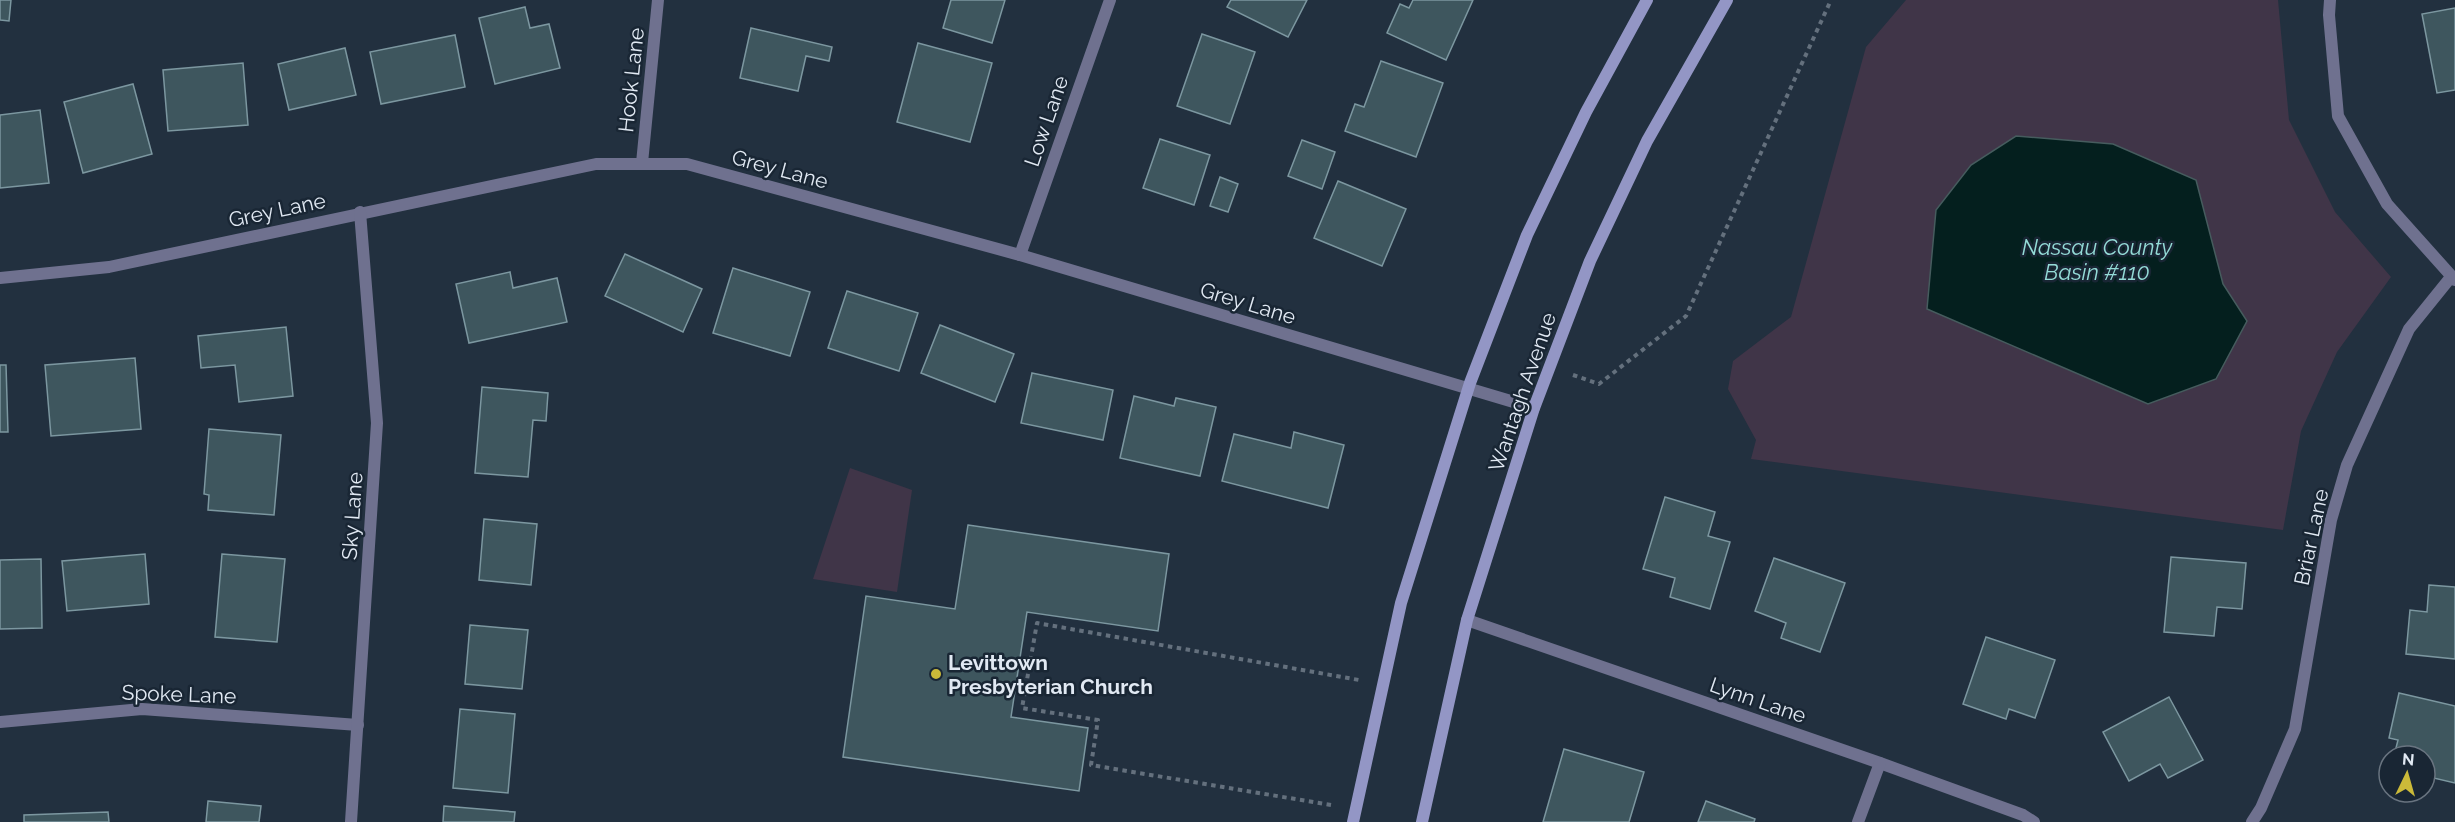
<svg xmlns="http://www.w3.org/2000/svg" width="2455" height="822" viewBox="0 0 2455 822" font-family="Raleway,sans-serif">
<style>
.green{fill:#403548}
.water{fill:#041f1e;stroke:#465c5e;stroke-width:1.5}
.building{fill:#3e565e;stroke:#7c97a0;stroke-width:1.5}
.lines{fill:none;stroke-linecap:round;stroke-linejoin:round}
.path{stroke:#64707d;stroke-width:4;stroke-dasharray:4.5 4.5;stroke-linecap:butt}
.minor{stroke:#6f718f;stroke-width:12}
.secondary{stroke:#9396c5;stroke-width:12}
.poi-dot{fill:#cbba39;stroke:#192634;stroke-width:2}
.labels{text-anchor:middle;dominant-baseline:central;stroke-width:5;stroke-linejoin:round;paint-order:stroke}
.street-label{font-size:21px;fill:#e1e9f3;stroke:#192634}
.poi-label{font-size:21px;font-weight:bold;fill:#e1e9f3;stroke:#192634;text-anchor:start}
.water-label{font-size:22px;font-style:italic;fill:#94dbd7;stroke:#192634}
</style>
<rect width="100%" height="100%" fill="#22303f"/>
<!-- green -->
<g class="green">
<path d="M1906,0H2278L2289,120L2335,212L2391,277L2337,352L2301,431L2283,530L1751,459L1756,440L1728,389L1733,361L1791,317L1866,47Z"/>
<path d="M850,468L912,490L897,592L813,579Z"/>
</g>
<!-- water -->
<path class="water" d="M2016,136L2113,144L2196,180L2223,284L2247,321L2216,379L2148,404L1927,309L1936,210L1971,165Z"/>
<!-- building -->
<g class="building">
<path d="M0,0H11L9,21L0,20Z"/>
<path d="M951,0H1005L992,43L943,28Z"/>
<path d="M1231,0H1307L1288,37L1227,7Z"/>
<path d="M1413,0H1473L1446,60L1387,33L1400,4L1409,8Z"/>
<path d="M525,7L530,28L549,24L560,68L495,84L479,18Z"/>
<path d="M2455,8V90L2437,93L2422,14Z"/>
<path d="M751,28L832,47L829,61L806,56L798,91L740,78Z"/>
<path d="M1202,34L1255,52L1230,124L1177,106Z"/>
<path d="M455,35L465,87L381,104L370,52Z"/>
<path d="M918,43L992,63L970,142L897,122Z"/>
<path d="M345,48L356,95L289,110L278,64Z"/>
<path d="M1381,61L1443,83L1416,157L1345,131L1355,104L1364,107Z"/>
<path d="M243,63L248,125L168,131L163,70Z"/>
<path d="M133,84L152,154L83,173L64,102Z"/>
<path d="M40,110L49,183L0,188V115Z"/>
<path d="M1160,139L1210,155L1194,205L1143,188Z"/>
<path d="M1302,140L1335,152L1322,189L1288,176Z"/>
<path d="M1220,177L1238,184L1228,212L1210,206Z"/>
<path d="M1338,181L1406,209L1382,266L1314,238Z"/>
<path d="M625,254L702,289L683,332L605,296Z"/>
<path d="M733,268L810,292L790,356L713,333Z"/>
<path d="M510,272L513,288L557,278L567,322L469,343L456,284Z"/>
<path d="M847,291L918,313L899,371L828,348Z"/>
<path d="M940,325L1014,354L995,402L921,373Z"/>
<path d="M286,327L293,396L239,402L235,365L201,368L198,336Z"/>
<path d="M135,358L141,429L51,436L45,365Z"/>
<path d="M0,365H6L8,432H0Z"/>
<path d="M1032,373L1113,390L1103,440L1021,423Z"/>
<path d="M482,387L548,393L546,421L533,420L528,477L475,473Z"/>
<path d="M1134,396L1174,406L1176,398L1216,407L1200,476L1120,458Z"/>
<path d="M209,429L281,435L274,515L208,510L209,495L204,494Z"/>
<path d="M1294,432L1344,445L1328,508L1222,481L1234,434L1291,448Z"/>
<path d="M1665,497L1715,512L1708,536L1730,542L1710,609L1670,597L1675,578L1643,569Z"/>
<path d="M484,519L537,524L531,585L479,580Z"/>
<path d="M968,525L1169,554L1158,631L1027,612L1011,717L1088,728L1079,791L843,757L866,596L955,609Z"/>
<path d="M145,554L149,604L67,611L62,561Z"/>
<path d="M222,554L285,559L277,642L215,637Z"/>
<path d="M2171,557L2246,563L2242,609L2217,607L2214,636L2164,632Z"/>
<path d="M1774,558L1845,583L1820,652L1781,638L1786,623L1755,611Z"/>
<path d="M41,559L42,628L0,629V560Z"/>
<path d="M2429,585L2455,587V659L2406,654L2410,610L2427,612Z"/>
<path d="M470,625L528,630L522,689L465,684Z"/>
<path d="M1986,637L2055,660L2035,718L2009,709L2006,719L1963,704Z"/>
<path d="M2399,693L2455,706V783L2425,776V756H2394L2398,740L2389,738Z"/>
<path d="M2169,697L2203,760L2168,778L2160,764L2129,781L2103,732Z"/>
<path d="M460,709L515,714L508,793L453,788Z"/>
<path d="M1564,749L1644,772L1629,822H1543Z"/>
<path d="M208,801L261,806L259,822H206Z"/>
<path d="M1706,801L1755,819L1754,822H1698Z"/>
<path d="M444,806L515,812L514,822H443Z"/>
<path d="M108,812L109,822H24V815Z"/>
</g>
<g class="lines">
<!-- path -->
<g class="path">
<path d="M1573,375L1599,384L1686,316L1831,0"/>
<path d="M1331,805L1091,765L1098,720L1022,708L1037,623L1359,680"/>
</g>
<!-- minor -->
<g class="minor">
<path d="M2330,0L2329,15L2338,116L2387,204L2455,280"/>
<path d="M642,163L658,0"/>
<path d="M1020,255L1110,0"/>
<path d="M0,278L109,267L596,164H687L1020,255L1534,408"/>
<path d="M1467,620L1880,763L2023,815L2034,822"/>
<path d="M0,722L142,709L358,725"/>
<path d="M351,822L377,423L360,212"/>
<path d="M1858,822L1880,763"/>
<path d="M2252,822L2261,808L2295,729L2331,520L2347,465L2409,329L2451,277"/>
</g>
<!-- secondary -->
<g class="secondary">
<path d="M1353,822L1401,603L1470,383L1527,235L1586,112L1647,0"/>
<path d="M1422,822L1467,620L1534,408L1590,261L1647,141L1727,0"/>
</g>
</g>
<!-- markers -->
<circle class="poi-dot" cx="936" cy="674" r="6"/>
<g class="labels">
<!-- street labels -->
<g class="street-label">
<text transform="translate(631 80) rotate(-84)">Hook Lane</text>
<text transform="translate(1046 121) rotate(-71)">Low Lane</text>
<text transform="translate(780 169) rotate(15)">Grey Lane</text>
<text transform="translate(277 210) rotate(-12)">Grey Lane</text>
<text transform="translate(1248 303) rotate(17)">Grey Lane</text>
<text transform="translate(1522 392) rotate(-71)">Wantagh Avenue</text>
<text transform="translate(352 516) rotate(-86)">Sky Lane</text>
<text transform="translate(2311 537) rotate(-78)">Briar Lane</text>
<text transform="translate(179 694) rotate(2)">Spoke Lane</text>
<text transform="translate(1758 700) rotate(19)">Lynn Lane</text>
</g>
<!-- poi labels -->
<g class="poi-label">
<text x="948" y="662">Levittown<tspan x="948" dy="24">Presbyterian Church</tspan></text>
</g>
<!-- water labels -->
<g class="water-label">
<text x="2097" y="247">Nassau County<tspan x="2097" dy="25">Basin #110</tspan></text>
</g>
</g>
<!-- north arrow -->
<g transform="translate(2407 774) rotate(5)"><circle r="28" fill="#192634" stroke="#697480" stroke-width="1.5"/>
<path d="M0-4.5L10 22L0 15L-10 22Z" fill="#cbba39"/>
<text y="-9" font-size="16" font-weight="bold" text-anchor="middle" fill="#e1e9f3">N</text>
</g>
</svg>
